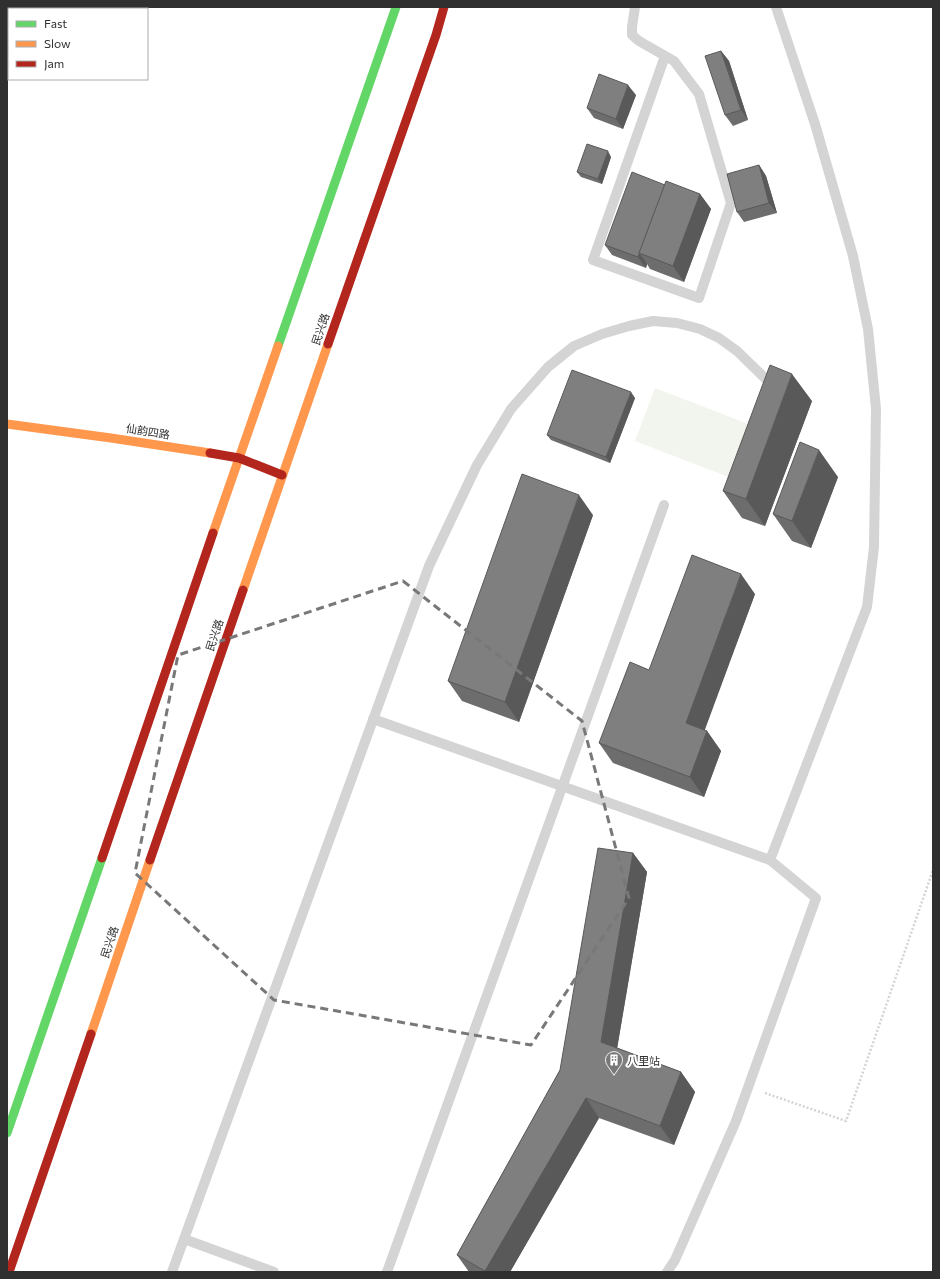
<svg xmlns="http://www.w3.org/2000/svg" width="940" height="1279" viewBox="0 0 940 1279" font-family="Commissioner,'Noto Sans SC',sans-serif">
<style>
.garden{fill:#f2f5ed}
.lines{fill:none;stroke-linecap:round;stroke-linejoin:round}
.path{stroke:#d4d4d4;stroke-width:2.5;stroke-dasharray:2 2;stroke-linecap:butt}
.lane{stroke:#d4d4d4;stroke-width:10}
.fast{stroke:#63d668;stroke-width:9}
.slow{stroke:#ff974d;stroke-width:9}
.jam{stroke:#b3261e;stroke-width:9}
.wall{fill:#6d6d6d}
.shaded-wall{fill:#595959}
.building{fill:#7f7f7f;stroke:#595959}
.marked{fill:none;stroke:#787878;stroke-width:3;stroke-dasharray:8 5;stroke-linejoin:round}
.labels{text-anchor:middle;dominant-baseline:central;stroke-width:4;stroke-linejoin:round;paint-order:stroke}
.street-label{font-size:11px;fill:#303030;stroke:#fff}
.poi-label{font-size:11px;fill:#303030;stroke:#fff;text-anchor:start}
</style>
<rect width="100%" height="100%" fill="#fff"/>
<!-- garden -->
<path class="garden" d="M655,388L751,425L731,478L635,441Z"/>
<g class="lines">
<!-- path -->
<path class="path" d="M765,1093L846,1121L933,870"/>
<!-- lane -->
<g class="lane">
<path d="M635,7L632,27V35L639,41L674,61L699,94L731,203L699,298L593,260L665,56"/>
<path d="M373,719L770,860L816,898L736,1121L675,1260L667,1272"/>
<path d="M770,860L867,607L874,547L876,409L868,329L853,256L815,124L776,7"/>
<path d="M184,1239L274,1272"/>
<path d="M172,1272L429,566L477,465L511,409L548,367L574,346L602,334L629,326L653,321L677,323L700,329L719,338L737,351L770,383"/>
<path d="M387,1272L664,505"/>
</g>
<!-- fast -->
<g class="fast">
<path d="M278,346L396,7"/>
<path d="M7,1133L102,858"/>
</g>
<!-- slow -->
<g class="slow">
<path d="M7,424L111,438L210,453"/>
<path d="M213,533L278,346"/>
<path d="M243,590L328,344"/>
<path d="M91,1034L150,860"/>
</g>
<!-- jam -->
<g class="jam">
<path d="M328,344L436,35L444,7"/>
<path d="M210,453L239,458L282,475"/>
<path d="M102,858L213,533"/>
<path d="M150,860L243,590"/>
<path d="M9,1272L91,1034"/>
</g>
</g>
<!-- wall -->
<g class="wall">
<path d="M721,51L729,61L748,120L733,126L725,115Z"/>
<path d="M636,95L623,129L594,118L587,108Z"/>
<path d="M611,157L602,184L581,177L577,172Z"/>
<path d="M759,165L766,176L777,213L744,222L737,212Z"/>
<path d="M665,185L700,194L711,209L684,282L650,269L647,264L646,268L612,255L605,245Z"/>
<path d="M635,398L610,463L551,440L547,435Z"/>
<path d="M812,401L765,526L742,518L723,491Z"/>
<path d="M838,477L811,548L792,541L773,514Z"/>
<path d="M593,515L519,722L462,701L448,681Z"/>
<path d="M755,594L704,730L707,731L721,751L704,797L613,763L599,743L649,670Z"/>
<path d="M633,853L647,872L617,1048L681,1072L695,1092L674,1145L599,1118L510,1272H469L457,1255L560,1070Z"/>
</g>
<!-- shaded-wall -->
<g class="shaded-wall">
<path d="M721,51L729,61L748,120L741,110Z"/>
<path d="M628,85L636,95L623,129L616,119Z"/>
<path d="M608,151L611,157L602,184L598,179Z"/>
<path d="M759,165L766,176L777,213L769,203Z"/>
<path d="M700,194L711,209L684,282L673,266Z"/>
<path d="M640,254L647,264L646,268L638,257Z"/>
<path d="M792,374L812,401L765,526L746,499Z"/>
<path d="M631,392L635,398L610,463L606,457Z"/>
<path d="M819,450L838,477L811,548L792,521Z"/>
<path d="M579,495L593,515L519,722L505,702Z"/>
<path d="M741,574L755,594L700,743L686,723Z"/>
<path d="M707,731L721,751L704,797L690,777Z"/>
<path d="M633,853L647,872L615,1061L601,1042Z"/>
<path d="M681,1072L695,1092L674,1145L660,1126Z"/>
<path d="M586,1098L599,1118L510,1272H485V1271Z"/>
</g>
<!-- building -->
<g class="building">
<path d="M721,51L741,110L725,115L705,56Z"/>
<path d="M599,74L628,85L616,119L587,108Z"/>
<path d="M587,144L608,151L598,179L577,172Z"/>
<path d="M759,165L769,203L737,212L727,174Z"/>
<path d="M632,172L665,185L638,257L605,245Z"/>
<path d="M666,181L700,194L673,266L639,253Z"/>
<path d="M770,365L792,374L746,499L723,491Z"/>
<path d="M572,370L631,392L606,457L547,435Z"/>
<path d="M800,442L819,450L792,521L773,514Z"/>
<path d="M522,474L579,495L505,702L448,681Z"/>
<path d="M692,555L741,574L686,723L707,731L690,777L599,743L630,662L649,670Z"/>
<path d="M598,848L633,853L601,1042L681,1072L660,1126L586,1098L485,1271L457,1255L560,1070Z"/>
</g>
<!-- marked area -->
<path class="marked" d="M403,581L582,721L629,898L531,1045L274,1000L135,873L178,655Z"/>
<!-- icons -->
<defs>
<g id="building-pin" transform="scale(0.9)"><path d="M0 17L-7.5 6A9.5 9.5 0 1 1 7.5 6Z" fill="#787878" stroke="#fff"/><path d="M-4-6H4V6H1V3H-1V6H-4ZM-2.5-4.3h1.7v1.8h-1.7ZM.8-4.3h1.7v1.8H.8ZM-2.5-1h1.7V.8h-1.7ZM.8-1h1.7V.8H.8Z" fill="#fff"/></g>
</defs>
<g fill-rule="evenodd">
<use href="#building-pin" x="614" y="1060"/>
</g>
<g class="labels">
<!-- street labels -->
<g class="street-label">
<text transform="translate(320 329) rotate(-71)">民兴路</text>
<text transform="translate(148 431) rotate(9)">仙韵四路</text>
<text transform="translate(214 635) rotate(-71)">民兴路</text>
<text transform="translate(109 942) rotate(-71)">民兴路</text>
</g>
<!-- poi labels -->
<g class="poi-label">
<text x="627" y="1060">八里站</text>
</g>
</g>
<!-- border -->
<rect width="940" height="1279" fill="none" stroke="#303030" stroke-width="16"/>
<!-- legend -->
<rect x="8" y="8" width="140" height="72" fill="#ffffff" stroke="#acacac"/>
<rect x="16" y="21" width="20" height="6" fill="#63d668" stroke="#acacac"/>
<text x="44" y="28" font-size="12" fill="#303030">Fast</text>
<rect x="16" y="41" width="20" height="6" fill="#ff974d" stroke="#acacac"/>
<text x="44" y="48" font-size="12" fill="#303030">Slow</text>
<rect x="16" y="61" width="20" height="6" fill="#b3261e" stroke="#acacac"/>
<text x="44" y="68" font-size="12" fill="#303030">Jam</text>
</svg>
